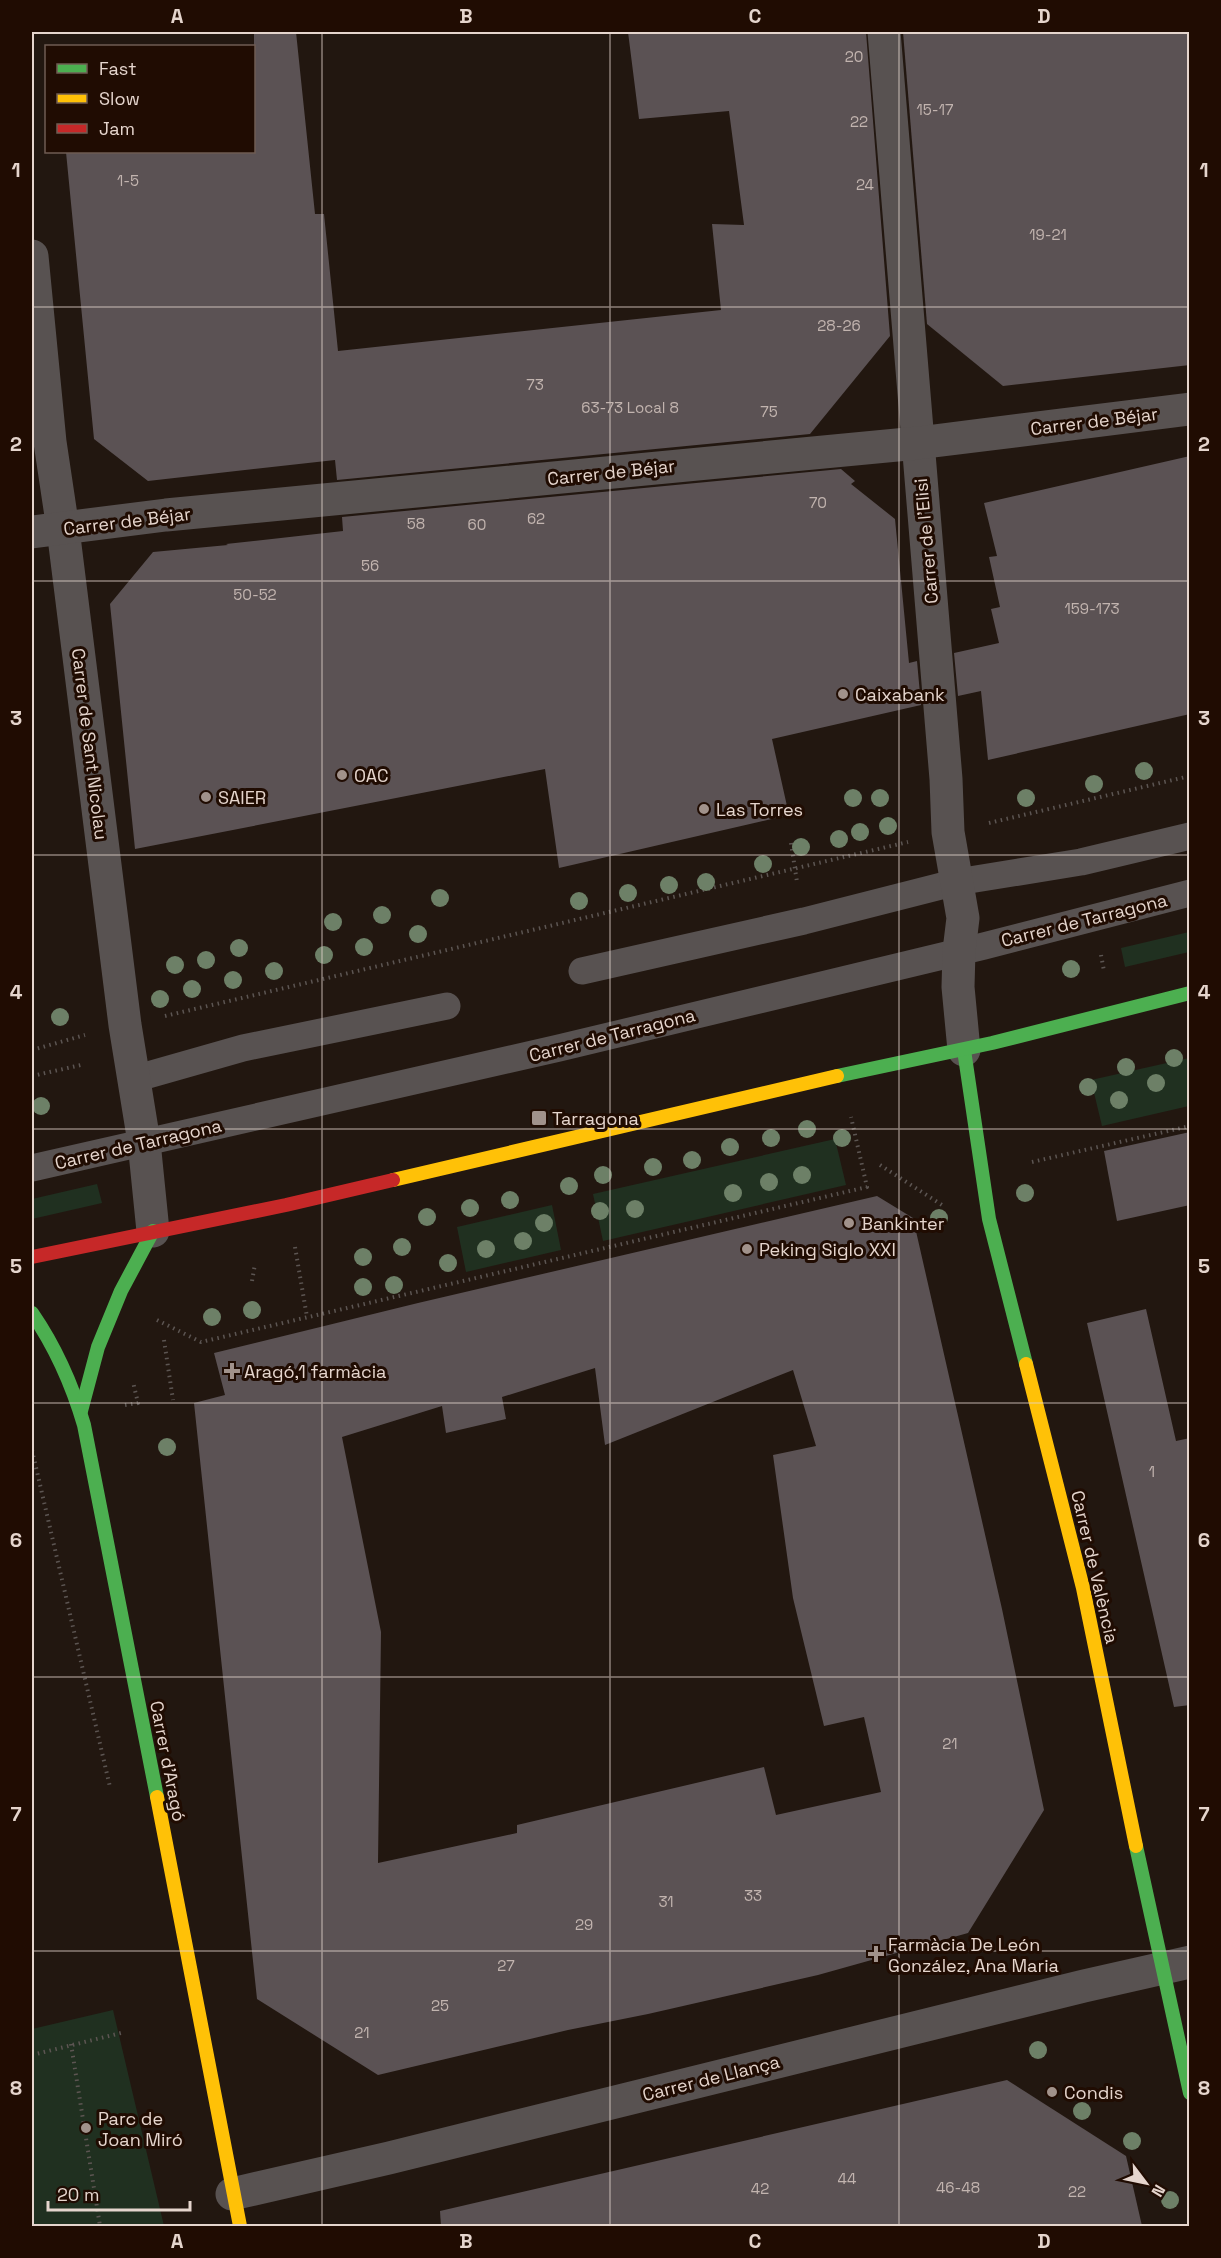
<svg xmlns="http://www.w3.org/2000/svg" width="1221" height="2258" viewBox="0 0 1221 2258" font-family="'Space Grotesk',sans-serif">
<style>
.green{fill:#203020}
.building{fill:#5b5254;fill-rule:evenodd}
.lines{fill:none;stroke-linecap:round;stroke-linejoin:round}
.path{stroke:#5c5552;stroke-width:4;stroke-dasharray:1.5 4.5;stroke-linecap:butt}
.lane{stroke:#585251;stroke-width:27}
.street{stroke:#585251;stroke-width:33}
.fast{stroke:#4caf50;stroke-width:14}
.slow{stroke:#ffc107;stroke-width:14}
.jam{stroke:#c62828;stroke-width:14}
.tree{fill:#6d8067}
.grid{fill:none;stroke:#e5d5cd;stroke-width:1.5;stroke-opacity:0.55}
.poi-dot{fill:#a1928b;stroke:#200c02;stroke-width:2}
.labels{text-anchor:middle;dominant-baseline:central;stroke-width:6;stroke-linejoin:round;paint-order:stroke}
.number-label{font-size:15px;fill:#c2b4af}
.street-label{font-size:18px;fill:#e5d5cd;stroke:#200c02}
.poi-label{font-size:18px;fill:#e5d5cd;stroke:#200c02;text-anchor:start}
.neatline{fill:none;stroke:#e5d5cd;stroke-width:2}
.grid-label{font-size:20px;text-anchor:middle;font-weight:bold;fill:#e5d5cd}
</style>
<rect width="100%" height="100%" fill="#221710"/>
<!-- green -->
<g class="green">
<path d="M1189,932V952L1125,967L1121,948Z"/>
<path d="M1189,1058V1106L1102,1126L1091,1080Z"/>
<path d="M835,1139L846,1185L603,1241L593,1194Z"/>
<path d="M97,1184L102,1203L32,1219V1199Z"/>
<path d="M552,1205L561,1250L466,1272L457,1227Z"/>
<path d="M113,2010L164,2226H32V2029Z"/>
</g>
<!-- building -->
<g class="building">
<path d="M254,32H296L315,214H324L338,351L721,310L712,224L744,225L729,111L639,119L628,32H866L890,336L810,434L337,480L335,460L148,481L94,439L66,152H254Z"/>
<path d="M903,32H1190V365L1003,386L927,324Z"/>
<path d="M1190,456V714L988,760L981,691L958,696L954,653L999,643L991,609L1000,607L989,557L997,556L984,503Z"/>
<path d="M841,469L855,481L851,484L895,519L909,663L917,661L921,705L772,739L789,815L559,868L545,769L135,849L110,604L153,552L228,545L226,544L343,531L342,517Z"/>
<path d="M1190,1132V1205L1117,1221L1104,1151Z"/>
<path d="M877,1196L913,1218L1002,1609L1044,1810L968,1933L818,1975L648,2014L568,2030L378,2075L257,1999L194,1403L225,1395L214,1353L418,1303ZM595,1368L605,1445L793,1370L816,1446L773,1455L793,1598L824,1726L864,1717L881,1792L776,1815L764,1767L517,1825V1833L378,1863L381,1632L342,1437L442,1406L446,1433L506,1419L502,1397Z"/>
<path d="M1146,1309L1176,1441L1190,1438V1705L1174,1707L1087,1323Z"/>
<path d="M1007,2080L1126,2156L1142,2226H441L440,2211Z"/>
</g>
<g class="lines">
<!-- path -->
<g class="path">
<path d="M989,823L1190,776"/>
<path d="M791,843L797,882"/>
<path d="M1101,955L1104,971"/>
<path d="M165,1016L908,842"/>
<path d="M32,1050L85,1035"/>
<path d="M32,1076L81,1065"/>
<path d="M1032,1162L1190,1126"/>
<path d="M880,1165L942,1205"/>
<path d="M295,1247L307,1317"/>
<path d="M252,1281L255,1264"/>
<path d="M157,1320L201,1342L867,1187L851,1117"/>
<path d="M164,1340L173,1400"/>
<path d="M125,1405L138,1403L133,1382"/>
<path d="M32,1450L110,1787"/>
<path d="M71,2044L100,2226"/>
<path d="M32,2055L125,2032"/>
</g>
<!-- lane -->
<g class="lane">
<path d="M582,971L804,921L957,882L1081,862L1190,836"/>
<path d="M134,1079L243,1048L447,1006"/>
<path d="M32,1168L559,1048L984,946L1190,893"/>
</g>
<!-- street -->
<g class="street">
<path d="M884,32L946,779L948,832L963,918L959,951L958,987L964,1050"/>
<path d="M32,256L50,442L63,529L125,1025L144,1142L153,1231"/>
<path d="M32,532L166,515L918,443L1190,409"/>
<path d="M232,2194L389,2158L1084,1986L1190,1962"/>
</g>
<!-- fast -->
<g class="fast">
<path d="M964,1050L989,1219L1026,1364"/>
<path d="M837,1076L992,1043L1190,993"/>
<path d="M32,1313C56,1348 72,1384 84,1425L157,1797"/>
<path d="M81,1411L98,1347L121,1291L153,1231"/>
<path d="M1136,1846L1190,2093"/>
</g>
<!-- slow -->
<g class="slow">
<path d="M393,1180L837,1076"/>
<path d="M1026,1364L1083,1588L1136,1846"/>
<path d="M157,1797L240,2226"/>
</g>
<!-- jam -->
<path class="jam" d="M32,1257L286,1205L393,1180"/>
</g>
<!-- trees -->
<g class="tree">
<circle cx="1144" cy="771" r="9"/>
<circle cx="1094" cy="784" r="9"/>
<circle cx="853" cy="798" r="9"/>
<circle cx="880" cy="798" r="9"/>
<circle cx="1026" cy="798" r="9"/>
<circle cx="888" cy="826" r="9"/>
<circle cx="860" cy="832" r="9"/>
<circle cx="839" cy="839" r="9"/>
<circle cx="801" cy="847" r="9"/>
<circle cx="763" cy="864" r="9"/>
<circle cx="706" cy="882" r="9"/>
<circle cx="669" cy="885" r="9"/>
<circle cx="628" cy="893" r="9"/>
<circle cx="440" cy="898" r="9"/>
<circle cx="579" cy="901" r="9"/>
<circle cx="382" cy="915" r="9"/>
<circle cx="333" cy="922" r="9"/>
<circle cx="418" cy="934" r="9"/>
<circle cx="364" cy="947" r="9"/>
<circle cx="239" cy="948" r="9"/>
<circle cx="324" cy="955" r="9"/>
<circle cx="206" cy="960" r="9"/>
<circle cx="175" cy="965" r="9"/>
<circle cx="1071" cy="969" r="9"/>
<circle cx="274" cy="971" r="9"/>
<circle cx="233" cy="980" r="9"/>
<circle cx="192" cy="989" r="9"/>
<circle cx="160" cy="999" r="9"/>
<circle cx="60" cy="1017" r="9"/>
<circle cx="1174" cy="1058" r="9"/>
<circle cx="1126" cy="1067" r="9"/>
<circle cx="1156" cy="1083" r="9"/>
<circle cx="1088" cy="1087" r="9"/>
<circle cx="1119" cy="1100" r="9"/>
<circle cx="41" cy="1106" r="9"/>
<circle cx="807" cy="1129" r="9"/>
<circle cx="771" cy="1138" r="9"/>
<circle cx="842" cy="1138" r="9"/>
<circle cx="730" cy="1147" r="9"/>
<circle cx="692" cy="1160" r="9"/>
<circle cx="653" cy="1167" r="9"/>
<circle cx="603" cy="1175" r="9"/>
<circle cx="802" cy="1175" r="9"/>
<circle cx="769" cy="1182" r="9"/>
<circle cx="569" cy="1186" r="9"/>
<circle cx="733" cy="1193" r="9"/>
<circle cx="1025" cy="1193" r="9"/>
<circle cx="510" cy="1200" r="9"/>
<circle cx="470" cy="1208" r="9"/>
<circle cx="635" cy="1209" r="9"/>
<circle cx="600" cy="1211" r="9"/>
<circle cx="427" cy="1217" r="9"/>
<circle cx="939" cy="1218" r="9"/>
<circle cx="544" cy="1223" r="9"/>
<circle cx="523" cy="1241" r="9"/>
<circle cx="402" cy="1247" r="9"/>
<circle cx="486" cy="1249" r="9"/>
<circle cx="363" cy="1257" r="9"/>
<circle cx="448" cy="1263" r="9"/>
<circle cx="394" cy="1285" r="9"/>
<circle cx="363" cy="1287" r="9"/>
<circle cx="252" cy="1310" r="9"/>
<circle cx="212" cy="1317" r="9"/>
<circle cx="167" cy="1447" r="9"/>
<circle cx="1038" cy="2050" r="9"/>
<circle cx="1082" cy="2111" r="9"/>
<circle cx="1132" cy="2141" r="9"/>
<circle cx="1170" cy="2200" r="9"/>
</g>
<!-- grid -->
<path class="grid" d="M322,32V2226M610,32V2226M899,32V2226M32,307H1190M32,581H1190M32,855H1190M32,1129H1190M32,1403H1190M32,1677H1190M32,1951H1190"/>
<!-- markers -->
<g class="poi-dot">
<circle cx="843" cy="694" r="6"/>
<circle cx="342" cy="775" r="6"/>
<circle cx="206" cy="797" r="6"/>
<circle cx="704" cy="809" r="6"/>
<rect x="531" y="1110" width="16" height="16" rx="3"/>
<circle cx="849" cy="1223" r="6"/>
<circle cx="747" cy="1249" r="6"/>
<path d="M229 1362h6v6h6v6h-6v6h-6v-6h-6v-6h6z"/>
<path d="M873 1945h6v6h6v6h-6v6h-6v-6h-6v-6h6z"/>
<circle cx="1052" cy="2092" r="6"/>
<circle cx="86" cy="2128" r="6"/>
</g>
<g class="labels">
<!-- number labels -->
<g class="number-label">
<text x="854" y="56">20</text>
<text x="935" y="109">15-17</text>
<text x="859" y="121">22</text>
<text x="128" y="180">1-5</text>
<text x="865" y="184">24</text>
<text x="1048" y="234">19-21</text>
<text x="839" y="325">28-26</text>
<text x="535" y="384">73</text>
<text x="630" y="407">63-73 Local 8</text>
<text x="769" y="411">75</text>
<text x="818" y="502">70</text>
<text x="536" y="518">62</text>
<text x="416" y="523">58</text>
<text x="477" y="524">60</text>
<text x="370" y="565">56</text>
<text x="255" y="594">50-52</text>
<text x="1092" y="608">159-173</text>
<text x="1152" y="1471">1</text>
<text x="950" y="1743">21</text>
<text x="753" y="1895">33</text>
<text x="666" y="1901">31</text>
<text x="584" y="1924">29</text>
<text x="506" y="1965">27</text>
<text x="440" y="2005">25</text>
<text x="362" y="2032">21</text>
<text x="847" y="2178">44</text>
<text x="958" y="2187">46-48</text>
<text x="760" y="2188">42</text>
<text x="1077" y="2191">22</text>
</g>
<!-- street labels -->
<g class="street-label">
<text transform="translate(1094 421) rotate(-7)">Carrer de Béjar</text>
<text transform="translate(611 472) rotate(-6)">Carrer de Béjar</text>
<text transform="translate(127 521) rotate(-7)">Carrer de Béjar</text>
<text transform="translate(926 541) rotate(-95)">Carrer de l'Elisi</text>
<text transform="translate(90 744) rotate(83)">Carrer de Sant Nicolau</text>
<text transform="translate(1084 920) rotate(-14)">Carrer de Tarragona</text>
<text transform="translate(612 1035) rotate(-14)">Carrer de Tarragona</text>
<text transform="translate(138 1144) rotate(-13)">Carrer de Tarragona</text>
<text transform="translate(1095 1567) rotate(77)">Carrer de València</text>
<text transform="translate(168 1761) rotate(79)">Carrer d'Aragó</text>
<text transform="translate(711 2078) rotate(-14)">Carrer de Llança</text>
</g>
<!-- poi labels -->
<g class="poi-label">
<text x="855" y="694">Caixabank</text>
<text x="354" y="775">OAC</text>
<text x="218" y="797">SAIER</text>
<text x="716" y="809">Las Torres</text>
<text x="552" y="1118">Tarragona</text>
<text x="861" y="1223">Bankinter</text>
<text x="759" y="1249">Peking Siglo XXI</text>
<text x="244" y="1371">Aragó,1 farmàcia</text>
<text x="888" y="1944">Farmàcia De León<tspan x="888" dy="21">González, Ana Maria</tspan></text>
<text x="1064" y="2092">Condis</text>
<text x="98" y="2118">Parc de<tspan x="98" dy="21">Joan Miró</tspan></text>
</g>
</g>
<!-- border -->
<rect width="1221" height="2258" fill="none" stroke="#200c02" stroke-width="66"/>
<!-- legend -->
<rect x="45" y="45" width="210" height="108" fill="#200c02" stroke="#6f5c53" stroke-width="1.5"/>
<rect x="57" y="64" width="30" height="9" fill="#4caf50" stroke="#6f5c53" stroke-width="1.5"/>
<text x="99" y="75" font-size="18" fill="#e5d5cd">Fast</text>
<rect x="57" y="94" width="30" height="9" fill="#ffc107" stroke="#6f5c53" stroke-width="1.5"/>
<text x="99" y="105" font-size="18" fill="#e5d5cd">Slow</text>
<rect x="57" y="124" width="30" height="9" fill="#c62828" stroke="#6f5c53" stroke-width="1.5"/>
<text x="99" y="135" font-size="18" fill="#e5d5cd">Jam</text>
<!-- north arrow -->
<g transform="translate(1146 2183) rotate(122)" stroke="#200c02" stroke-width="4.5" paint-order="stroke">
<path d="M0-4.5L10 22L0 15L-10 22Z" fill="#e5d5cd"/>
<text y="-9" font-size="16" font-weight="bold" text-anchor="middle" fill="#e5d5cd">N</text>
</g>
<!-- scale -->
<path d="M48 2201v9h142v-9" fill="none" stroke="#e5d5cd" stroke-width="3"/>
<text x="57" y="2201" font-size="18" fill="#e5d5cd" stroke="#200c02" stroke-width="4.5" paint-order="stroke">20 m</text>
<rect x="33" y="33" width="1155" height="2192" class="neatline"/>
<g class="grid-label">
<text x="177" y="23">A</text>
<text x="466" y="23">B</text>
<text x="755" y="23">C</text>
<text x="1044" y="23">D</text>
<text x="16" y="177">1</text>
<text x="1204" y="177">1</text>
<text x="16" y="451">2</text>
<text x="1204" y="451">2</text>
<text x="16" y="725">3</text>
<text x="1204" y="725">3</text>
<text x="16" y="999">4</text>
<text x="1204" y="999">4</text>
<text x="16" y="1273">5</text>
<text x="1204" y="1273">5</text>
<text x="16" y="1547">6</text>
<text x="1204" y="1547">6</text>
<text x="16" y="1821">7</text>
<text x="1204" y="1821">7</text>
<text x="16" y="2095">8</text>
<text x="1204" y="2095">8</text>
<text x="177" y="2248">A</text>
<text x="466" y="2248">B</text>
<text x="755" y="2248">C</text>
<text x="1044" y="2248">D</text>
</g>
</svg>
